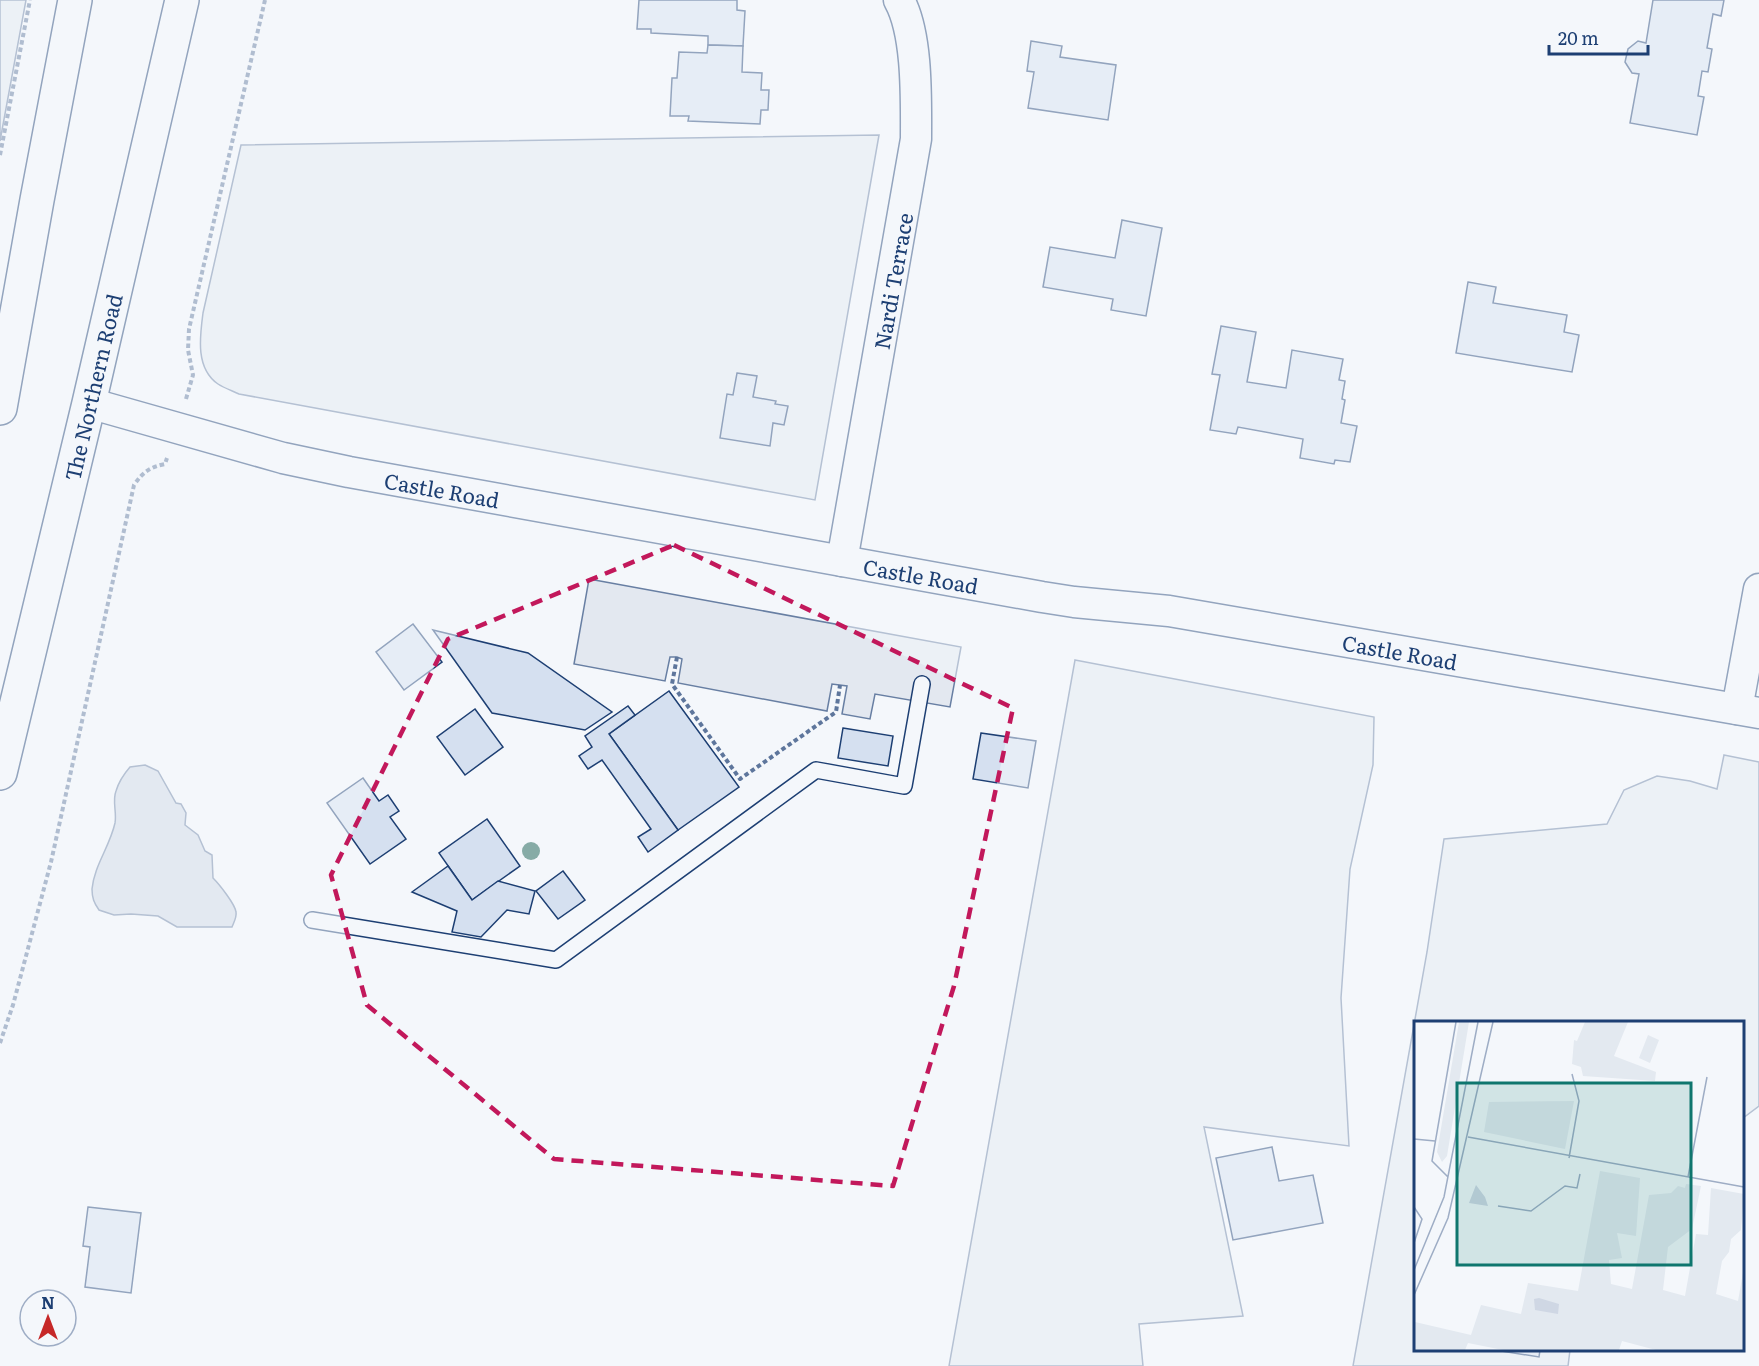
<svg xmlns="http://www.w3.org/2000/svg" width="1759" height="1366" viewBox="0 0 1759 1366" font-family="Literata,serif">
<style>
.green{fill:#e3e9f0;stroke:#687fa3;stroke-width:1.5}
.parking{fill:#e3e8f0;stroke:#687fa3;stroke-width:1.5}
.water{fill:#cfd7e4;stroke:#687fa3;stroke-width:1.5}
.building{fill:#d5e0f0;stroke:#1d3f73;stroke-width:1.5}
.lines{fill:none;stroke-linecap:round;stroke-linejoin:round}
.service-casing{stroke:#1d3f73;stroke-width:18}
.minor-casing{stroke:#1d3f73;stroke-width:33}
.trunk-casing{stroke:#1d3f73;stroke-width:36}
.path{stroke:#5e769c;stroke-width:4;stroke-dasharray:4.5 3;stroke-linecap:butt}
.service{stroke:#f4f7fb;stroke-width:15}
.minor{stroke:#f4f7fb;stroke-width:30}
.trunk{stroke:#f4f7fb;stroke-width:33}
.tree{fill:#86aba6}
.marked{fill:none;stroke:#c2185b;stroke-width:4.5;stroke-dasharray:12 8;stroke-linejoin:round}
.labels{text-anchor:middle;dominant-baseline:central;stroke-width:4.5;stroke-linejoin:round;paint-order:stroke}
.street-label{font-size:21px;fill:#1d3f73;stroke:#f4f7fb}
.inset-road{fill:none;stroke:#9eadc5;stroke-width:1.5}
.view{fill:#0f766e;fill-opacity:0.15;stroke:#0f766e;stroke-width:3}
.inset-edge{fill:none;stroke:#1d3f73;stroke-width:3}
</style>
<rect width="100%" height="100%" fill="#f4f7fb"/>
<!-- green -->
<g class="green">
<path d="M0,0H26L0,141Z"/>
<path d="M879,135L815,500L239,394C233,391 224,388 218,384C195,368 200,336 203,313L241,145Z"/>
<path d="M1075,660L1374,717L1373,765L1350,869L1341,998L1349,1146L1204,1127L1243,1316L1139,1324L1143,1366H949Z"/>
<path d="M1724,755L1759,762V1106L1743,1118L1742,1022H1416V1350H1570L1568,1366H1353L1427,952L1444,839L1607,824L1624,790L1657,776L1690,781L1717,789Z"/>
</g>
<!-- parking -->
<path class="parking" d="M589,579L961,647L950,707L875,694L870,719L842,714L847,686L832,684L827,711L678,683L682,659L677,657H670L665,681L574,664Z"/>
<!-- water -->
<path class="water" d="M145,765L158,771L176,803L181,804L186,813L185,825L198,835L205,851L212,855L213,878C219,884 235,904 236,912C237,917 234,922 232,927H177L158,916L131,914L114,915L99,910C94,903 92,898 92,889C94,866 110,846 115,823C117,812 112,801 116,791C119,781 123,775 130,767Z"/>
<!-- building -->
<g class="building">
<path d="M639,0H737V10L745,11L743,46L708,45V36L651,33V29H637Z"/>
<path d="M1653,0H1724L1721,16L1713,14L1707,48L1712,49L1708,72L1702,71L1698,96L1704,97L1697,135L1630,123L1639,74L1632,73L1625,62L1628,49L1638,41L1646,43Z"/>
<path d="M1031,41L1062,46L1060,57L1116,65L1108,120L1028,108L1034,72L1027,71Z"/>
<path d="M708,45L743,46L742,72L762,73L761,90H769L768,110H761L760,124L688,121L689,116H670L672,78H677L679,52L707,53Z"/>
<path d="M1122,220L1162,228L1146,316L1111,310L1113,299L1043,287L1050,247L1115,258Z"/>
<path d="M1468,282L1496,287L1493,303L1567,315L1564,332L1579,335L1572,372L1456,353Z"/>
<path d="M1221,326L1256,332L1247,382L1286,388L1292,350L1343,359L1339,380L1345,381L1342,399L1345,400L1341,423L1357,426L1350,462L1335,460L1334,464L1300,458L1303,439L1238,427L1236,434L1210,430L1220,375L1212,374Z"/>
<path d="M737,373L757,376L753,397L776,401L775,404L788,406L784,425L773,423L770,446L720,438L727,394L733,395Z"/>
<path d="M413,624L442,662L404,690L376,652Z"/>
<path d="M433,630L528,653L612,712L585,730L492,713Z"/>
<path d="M669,691L739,787L678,830L609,734Z"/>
<path d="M628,706L635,715L609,734L678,830L648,852L638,837L651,829L602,760L588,769L579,756L592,747L585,736Z"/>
<path d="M475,709L503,747L465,775L437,737Z"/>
<path d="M843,728L893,736L888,766L838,758Z"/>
<path d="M981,733L1036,741L1028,788L973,779Z"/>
<path d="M363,778L379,801L388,795L399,811L390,817L406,839L370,864L327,803Z"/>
<path d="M487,819L520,866L472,900L439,853Z"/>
<path d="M448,866L472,900L498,881L535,891L529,914L507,910L481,937L452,932L457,911L412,892Z"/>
<path d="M563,871L585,900L558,919L536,891Z"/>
<path d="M1272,1147L1279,1181L1313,1175L1323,1223L1233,1240L1216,1158Z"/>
<path d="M88,1207L141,1213L131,1293L85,1287L90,1247L83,1246Z"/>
<path d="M1495,1350H1540L1539,1357Z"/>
</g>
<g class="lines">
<!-- service casing -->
<g class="service-casing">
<path id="service" d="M312,920L556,960L816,770L904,786L922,684"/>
</g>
<!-- minor casing -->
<g class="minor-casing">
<g id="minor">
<path d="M89,403L283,458L349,472L1042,597L1074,602L1169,611L1759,713"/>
<path d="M842,561L916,139C916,100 918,34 899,0"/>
<path d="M1737,709L1759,589"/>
</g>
</g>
<!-- trunk casing -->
<g class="trunk-casing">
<g id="trunk">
<path d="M0,408L37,200L75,0"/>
<path d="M0,773L89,403L182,0"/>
</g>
</g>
<!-- path -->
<g class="path">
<path d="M0,155L30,0"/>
<path d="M186,399L193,375L188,350L189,329L265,0"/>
<path d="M677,657L672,684L740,779L836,712L840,685"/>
<path d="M0,1043L13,1005L51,862L134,485C143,472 150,467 165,464L167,458"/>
</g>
<!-- service -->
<use href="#service" class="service"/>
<!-- minor -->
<use href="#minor" class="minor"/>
<!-- trunk -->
<use href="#trunk" class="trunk"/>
</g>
<!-- trees -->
<circle class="tree" cx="531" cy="851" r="9"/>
<!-- marked area -->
<path d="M0 0H1759V1366H0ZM674,545L1013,708L954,986L893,1186L554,1159L367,1005L331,875L448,639Z" fill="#f4f7fb" fill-opacity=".55" fill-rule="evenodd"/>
<path class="marked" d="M674,545L1013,708L954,986L893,1186L554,1159L367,1005L331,875L448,639Z"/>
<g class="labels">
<!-- street labels -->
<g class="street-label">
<text transform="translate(892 281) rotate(-80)">Nardi Terrace</text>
<text transform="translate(92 387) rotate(-77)">The Northern Road</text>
<text transform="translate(442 489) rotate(10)">Castle Road</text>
<text transform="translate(921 575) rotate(10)">Castle Road</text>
<text transform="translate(1400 651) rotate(10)">Castle Road</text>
</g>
</g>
<!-- overview -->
<g transform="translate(1414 1021)">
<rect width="330" height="330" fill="#f4f7fb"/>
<path d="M45,1H55L33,135L28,141L23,131ZM171,1H214L200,35L242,51L241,60L169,55L167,46L158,43L160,19L163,20ZM234,14L245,19L236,42L225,37ZM160,80L151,128L70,111L75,81ZM186,150L226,157L222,215L203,212L208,237L195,239L197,263L218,268L235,174L257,172L264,165L271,167L272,163L287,165L278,208L254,226L249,269L271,275L282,213L294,214L297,167L330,173L327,209L317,218L315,231L308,240L302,273L324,280L330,246V329H242L208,320L205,329H89L54,322L51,329H0L1,301L57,314L67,284L107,293L114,262L164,270Z" fill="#e3e9f0"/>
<path d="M62,164L71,176L74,185L55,182ZM125,277L145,283L144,293L121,289L120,278Z" fill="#cfd7e4"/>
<path class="inset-road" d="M54,116L330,166M0,118L21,120M155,137L165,80L158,53M34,156L18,140L42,1M274,156L293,56M84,185L117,190L151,165L163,167L166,153M0,186L8,198L0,222M0,249L30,176L64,1M0,274L34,197L79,1"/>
<path class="view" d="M43,62H277V244H43Z"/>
<rect width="330" height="330" class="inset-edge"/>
</g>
<!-- north arrow -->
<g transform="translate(48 1318)"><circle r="28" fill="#f4f7fb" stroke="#9eadc5" stroke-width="1.5"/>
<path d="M0-4.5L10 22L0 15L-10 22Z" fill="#c62828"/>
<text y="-9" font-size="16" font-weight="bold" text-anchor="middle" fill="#1d3f73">N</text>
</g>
<!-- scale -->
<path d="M1549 45v9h99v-9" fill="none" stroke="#1d3f73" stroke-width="3"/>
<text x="1558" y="45" font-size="18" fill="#1d3f73" stroke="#f4f7fb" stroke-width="4.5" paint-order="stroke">20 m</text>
</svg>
